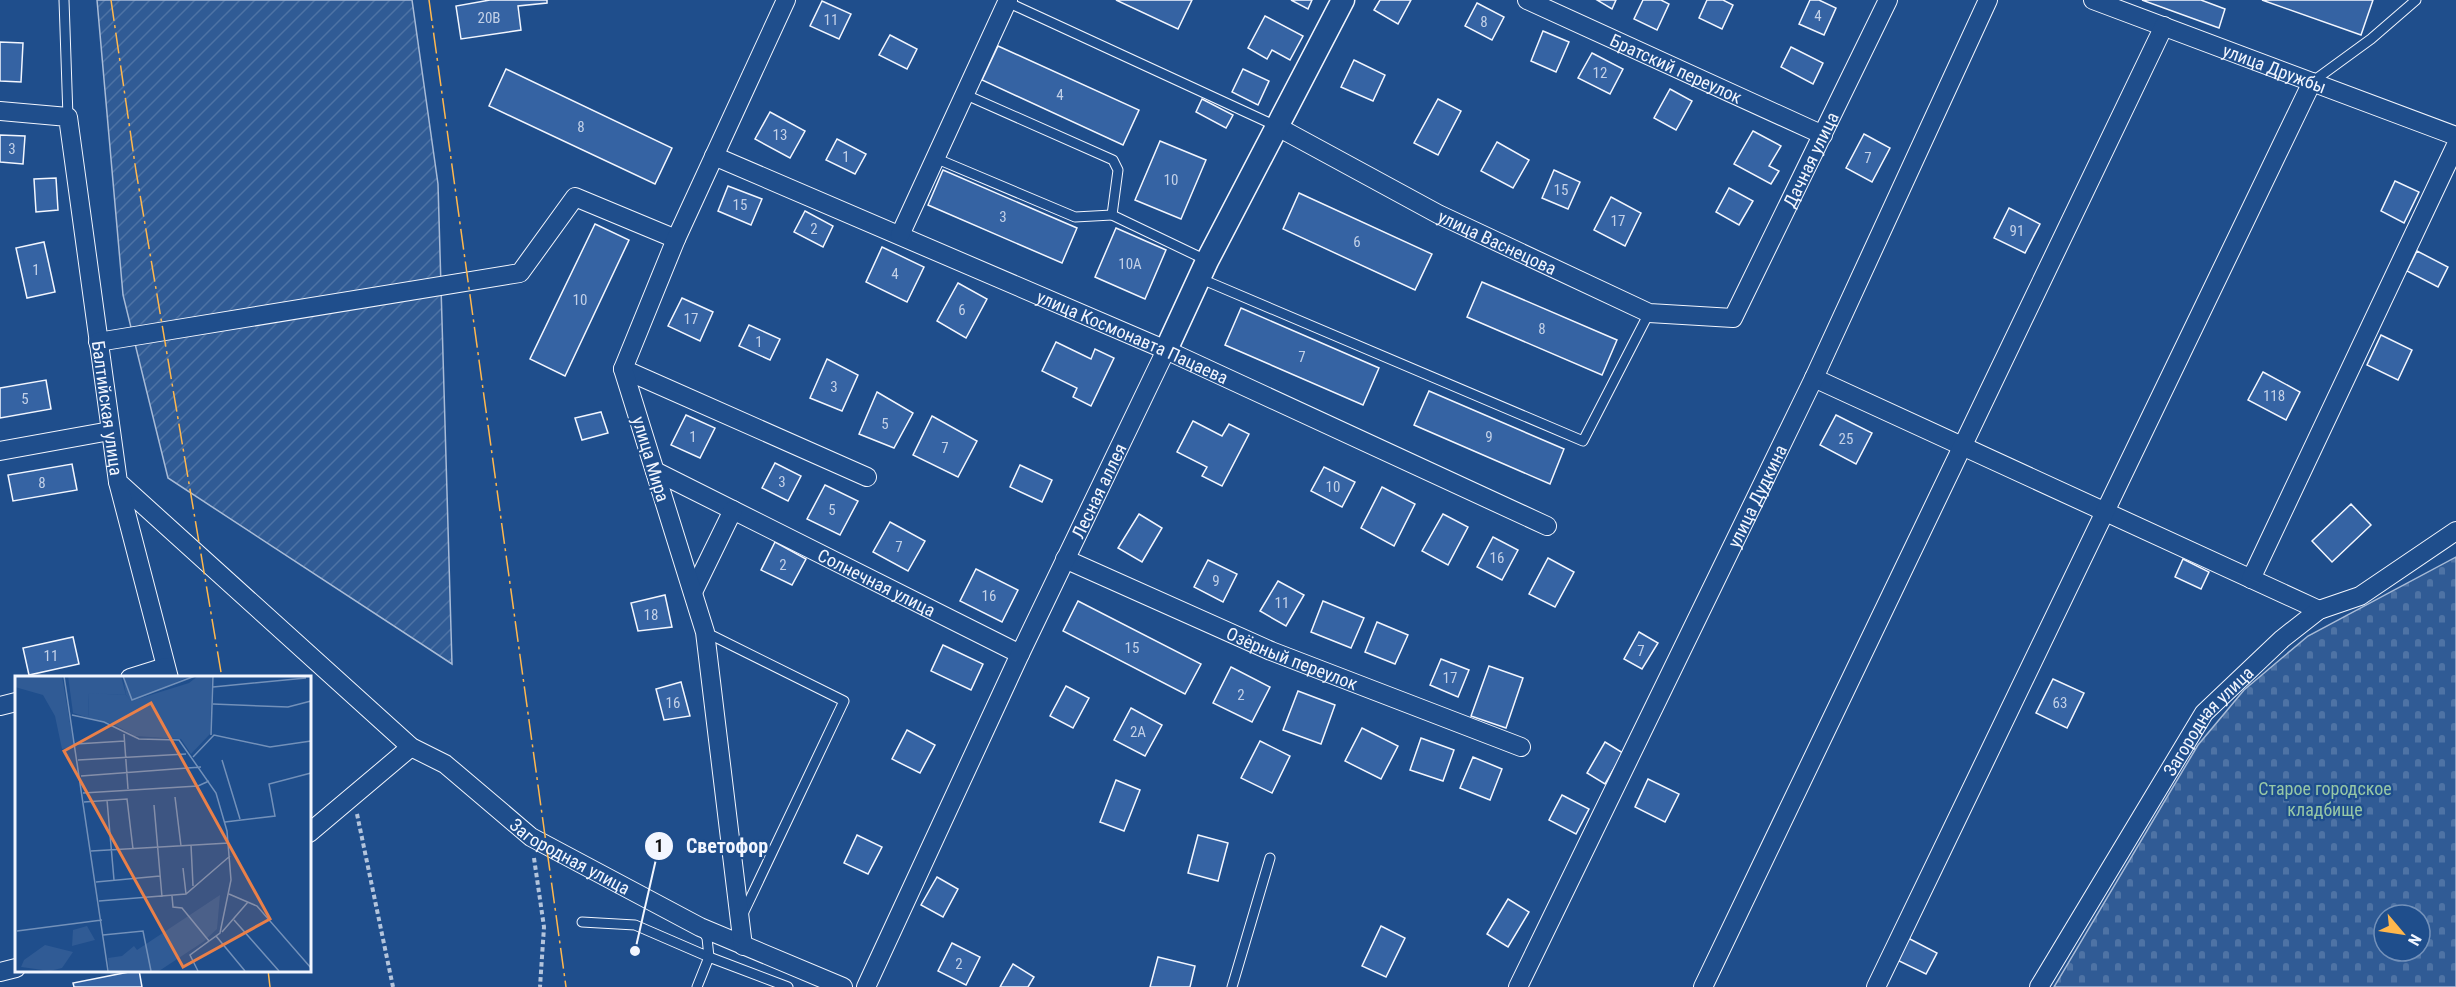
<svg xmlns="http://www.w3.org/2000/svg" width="2456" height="987" viewBox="0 0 2456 987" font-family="'Roboto Condensed',sans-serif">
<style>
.cemetery{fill:url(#cemetery-stones);stroke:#a8bbd7;stroke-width:1.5;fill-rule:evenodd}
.garden{fill:url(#garden-furrows);stroke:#a8bbd7;stroke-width:1.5}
.building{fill:#3563a3;stroke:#f2f6ff;stroke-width:1.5}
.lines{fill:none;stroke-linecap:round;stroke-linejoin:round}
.service-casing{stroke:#f2f6ff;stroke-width:11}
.minor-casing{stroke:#f2f6ff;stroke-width:20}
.tertiary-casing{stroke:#f2f6ff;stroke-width:25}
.path{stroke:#b3c4dc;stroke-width:4;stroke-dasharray:4.5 3;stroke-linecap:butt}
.service{stroke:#1f4e8c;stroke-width:9}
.minor{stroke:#1f4e8c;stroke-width:18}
.tertiary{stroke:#1f4e8c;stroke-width:22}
.power{stroke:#ffb74d;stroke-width:1.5;stroke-dasharray:21 4.5 3 4.5;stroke-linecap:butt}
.labels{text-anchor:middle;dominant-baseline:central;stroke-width:4.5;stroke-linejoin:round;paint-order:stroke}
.number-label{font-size:15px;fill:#c3d1e8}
.street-label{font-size:18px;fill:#f2f6ff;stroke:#1f4e8c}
.park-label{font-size:18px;fill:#97c8a6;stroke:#1f4e8c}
.inset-road{fill:none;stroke:#7391ba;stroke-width:1.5}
.view{fill:#ea8049;fill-opacity:0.15;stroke:#ea8049;stroke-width:3}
.inset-edge{fill:none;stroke:#f2f6ff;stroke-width:3}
.leader{fill:none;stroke:#f2f6ff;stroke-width:2}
.callout-dot{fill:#f2f6ff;stroke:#1f4e8c;stroke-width:2}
.mark-label{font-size:18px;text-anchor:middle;font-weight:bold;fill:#111}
.callout-label{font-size:20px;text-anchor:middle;font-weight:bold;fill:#f2f6ff;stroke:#1f4e8c;stroke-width:4.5;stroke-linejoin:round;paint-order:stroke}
</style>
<defs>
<pattern id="cemetery-stones" width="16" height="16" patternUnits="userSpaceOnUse" patternTransform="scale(1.5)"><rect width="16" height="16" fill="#305b95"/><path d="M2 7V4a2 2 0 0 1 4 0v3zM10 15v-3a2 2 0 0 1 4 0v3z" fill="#4e73a5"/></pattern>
<pattern id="garden-furrows" width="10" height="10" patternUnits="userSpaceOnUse" patternTransform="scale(1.5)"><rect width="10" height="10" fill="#305b95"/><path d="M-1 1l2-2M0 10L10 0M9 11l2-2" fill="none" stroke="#4e73a5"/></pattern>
</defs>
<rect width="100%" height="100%" fill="#1f4e8c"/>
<!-- cemetery -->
<path class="cemetery" d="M2456,557V987H2054L2198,745L2244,690L2308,636ZM2384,915H2420V951H2384Z"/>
<!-- garden -->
<path class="garden" d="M97,0H412L438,184L452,664L168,478L123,295Z"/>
<!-- building -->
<g class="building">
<path d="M490,0H547V3L518,6L521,30L461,39L456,6Z"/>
<path d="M1116,0H1192L1178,29Z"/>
<path d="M1291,0H1312L1308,9Z"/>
<path d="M1380,0H1411L1398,24L1374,10Z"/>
<path d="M1597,0H1616L1612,9Z"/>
<path d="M1643,0H1661L1669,4L1657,30L1634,19Z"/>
<path d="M1707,0H1723L1733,5L1722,29L1699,18Z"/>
<path d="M1810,0H1819L1836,8L1824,35L1799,24Z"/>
<path d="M2142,0H2201L2225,9L2219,28Z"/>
<path d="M2262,0H2373L2361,35Z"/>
<path d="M822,1L851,14L839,39L810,26Z"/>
<path d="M1477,3L1504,17L1492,40L1465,26Z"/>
<path d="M1265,16L1303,36L1290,60L1272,50L1267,59L1248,48Z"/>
<path d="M1543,31L1569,42L1556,72L1531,61Z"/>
<path d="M890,35L917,49L907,69L879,55Z"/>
<path d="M0,42L23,43L21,82L0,81Z"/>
<path d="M998,46L1139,110L1123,145L982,80Z"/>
<path d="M1791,47L1823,63L1813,84L1781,67Z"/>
<path d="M1592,53L1623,69L1610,94L1578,78Z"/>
<path d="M1354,60L1385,75L1373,101L1341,87Z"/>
<path d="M506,69L672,148L655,184L489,106Z"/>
<path d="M1243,69L1269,81L1258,105L1232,92Z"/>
<path d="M1670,89L1692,101L1676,130L1654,118Z"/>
<path d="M1202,99L1233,115L1226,128L1196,112Z"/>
<path d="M1438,99L1461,111L1438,155L1414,143Z"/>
<path d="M770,112L805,131L790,158L755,139Z"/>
<path d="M1753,131L1781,146L1769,166L1779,171L1771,184L1734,164Z"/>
<path d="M1864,134L1890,148L1872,182L1846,168Z"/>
<path d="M0,135L25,136L23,164L0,162Z"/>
<path d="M837,139L866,154L855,174L826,160Z"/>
<path d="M1160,141L1206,160L1181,219L1135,200Z"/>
<path d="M1497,142L1529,160L1513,188L1481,171Z"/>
<path d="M943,170L1077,228L1062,263L928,205Z"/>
<path d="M1554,170L1580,182L1568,209L1542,198Z"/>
<path d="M56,178L58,210L36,212L34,179Z"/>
<path d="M2395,181L2419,192L2404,223L2381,211Z"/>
<path d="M728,186L762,199L751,225L718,211Z"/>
<path d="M1729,188L1753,201L1739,225L1716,212Z"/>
<path d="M1299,193L1432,254L1415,290L1283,229Z"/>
<path d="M1611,197L1641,213L1625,246L1594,230Z"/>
<path d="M2009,208L2040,224L2025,253L1994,238Z"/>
<path d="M805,211L833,226L823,247L794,232Z"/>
<path d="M595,224L629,240L565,376L530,359Z"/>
<path d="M1116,228L1166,250L1145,299L1095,277Z"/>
<path d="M44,242L55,292L27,298L16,248Z"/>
<path d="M882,247L924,267L907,302L866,282Z"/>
<path d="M2417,251L2448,267L2438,287L2407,271Z"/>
<path d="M1482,282L1617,340L1602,375L1467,317Z"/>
<path d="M958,283L987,299L966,338L937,321Z"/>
<path d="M682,298L713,312L700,341L668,326Z"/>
<path d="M1241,308L1379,368L1363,405L1225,345Z"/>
<path d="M749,325L780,339L770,360L739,346Z"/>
<path d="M2381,335L2412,350L2398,380L2367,365Z"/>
<path d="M1056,342L1091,359L1095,349L1114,358L1091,406L1073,397L1077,388L1042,371Z"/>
<path d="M827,359L858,375L842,411L810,398Z"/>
<path d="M2263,372L2300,392L2286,420L2248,400Z"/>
<path d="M46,380L51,409L0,418V388Z"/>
<path d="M1429,391L1564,449L1550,484L1414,425Z"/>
<path d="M877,392L913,413L894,448L859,434Z"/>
<path d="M601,412L608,433L582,440L575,418Z"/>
<path d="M686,415L715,428L700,458L671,445Z"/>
<path d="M1836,415L1872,433L1856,464L1820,445Z"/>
<path d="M932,416L977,441L958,477L913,455Z"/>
<path d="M1193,421L1222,436L1229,424L1249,434L1222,486L1202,476L1207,467L1177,452Z"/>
<path d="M775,463L801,476L788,501L762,488Z"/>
<path d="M72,464L77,490L13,501L8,475Z"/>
<path d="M1020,465L1052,480L1042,502L1010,487Z"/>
<path d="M1324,467L1355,482L1342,507L1311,491Z"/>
<path d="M825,485L858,501L840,535L807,519Z"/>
<path d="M1382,487L1415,504L1394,546L1361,528Z"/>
<path d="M2351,504L2371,525L2332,562L2312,541Z"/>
<path d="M1139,514L1162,528L1142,562L1118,548Z"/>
<path d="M1443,514L1468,527L1448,565L1422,551Z"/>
<path d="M890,522L925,541L908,571L873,552Z"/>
<path d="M1493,537L1518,550L1502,580L1477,567Z"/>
<path d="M775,542L806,559L792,585L761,570Z"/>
<path d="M1548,558L1574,572L1555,607L1529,594Z"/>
<path d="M2183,559L2209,572L2201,589L2175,577Z"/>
<path d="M1208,560L1237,574L1223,602L1194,587Z"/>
<path d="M976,569L1018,590L1002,622L960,601Z"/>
<path d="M1278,581L1304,595L1286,626L1260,611Z"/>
<path d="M665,595L672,627L638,631L631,603Z"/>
<path d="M1078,601L1201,664L1185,694L1063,631Z"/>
<path d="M1323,601L1364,618L1351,648L1311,632Z"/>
<path d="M1377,622L1408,635L1395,664L1365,652Z"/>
<path d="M1639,632L1658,643L1642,669L1624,659Z"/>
<path d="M73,637L79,664L29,675L23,648Z"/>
<path d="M943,645L983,664L971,690L931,671Z"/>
<path d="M1441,659L1469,670L1458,697L1430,685Z"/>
<path d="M1489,666L1523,678L1506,728L1471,716Z"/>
<path d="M1231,667L1270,687L1252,722L1213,703Z"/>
<path d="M2053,679L2084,693L2067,728L2036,713Z"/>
<path d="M681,682L690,716L664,720L656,689Z"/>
<path d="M1066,686L1089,698L1073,728L1050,716Z"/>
<path d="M1298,691L1335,705L1321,744L1283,730Z"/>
<path d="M1131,708L1162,725L1145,756L1114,740Z"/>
<path d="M1362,728L1398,746L1381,779L1345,761Z"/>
<path d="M907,730L935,745L920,773L892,759Z"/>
<path d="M1421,738L1454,750L1443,781L1410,770Z"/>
<path d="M1260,741L1290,756L1272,793L1241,778Z"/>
<path d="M1605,742L1623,753L1605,784L1587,773Z"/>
<path d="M1473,757L1502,769L1490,800L1460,788Z"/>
<path d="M1648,779L1679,794L1665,822L1635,807Z"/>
<path d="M1116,780L1140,790L1124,831L1100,822Z"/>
<path d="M1562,795L1589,809L1576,834L1549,820Z"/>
<path d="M857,835L882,847L868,874L844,863Z"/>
<path d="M1198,835L1228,843L1218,881L1188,873Z"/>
<path d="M937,877L958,889L943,917L921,905Z"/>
<path d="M1508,899L1529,912L1508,947L1487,934Z"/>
<path d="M1381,926L1405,938L1386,977L1362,966Z"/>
<path d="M1908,938L1937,953L1926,974L1897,960Z"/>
<path d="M952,943L980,957L966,985L938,971Z"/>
<path d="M1158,957L1195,966L1190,987H1150Z"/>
<path d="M1013,964L1034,977L1028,987H1000Z"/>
<path d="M139,970L142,987H74L73,983Z"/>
</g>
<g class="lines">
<!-- service casing -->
<g class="service-casing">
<g id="service">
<path d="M64,0L68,117"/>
<path d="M1007,2L1276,126"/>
<path d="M2312,82L2371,39L2416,0"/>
<path d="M964,94L1113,160L1118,170L1112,215L1206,260"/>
<path d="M935,158L1075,217L1112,215"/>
<path d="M1199,278L1583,441L1649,313"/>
<path d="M705,632L844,701L742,916"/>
<path d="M582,922L635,925L709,957L707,938L703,931"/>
<path d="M697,987L709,957L788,987"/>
<path d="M1232,987L1270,858"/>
</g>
</g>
<!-- minor casing -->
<g class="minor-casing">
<g id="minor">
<path id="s1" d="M1527,0L1823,135"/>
<path id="s2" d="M2093,0L2456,136"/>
<path id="s3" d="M0,111L68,117L118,482L411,747L445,764L531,837L700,927L843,987"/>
<path id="s4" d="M1276,126L1438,214L1649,313L1733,318L1888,0"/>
<path id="s5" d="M714,156L1166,350L1547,526"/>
<path d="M900,235L1008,0"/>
<path d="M98,342L520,273L575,197L676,239"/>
<path d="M623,369L867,477"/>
<path d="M1814,378L2319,610"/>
<path d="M0,451L110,431"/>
<path id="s6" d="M655,471L1020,654"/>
<path d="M118,482L169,678"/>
<path id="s7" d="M1065,559L1271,651L1521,747"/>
<path d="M2251,579L2456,145"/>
<path d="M693,592L733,510"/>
<path d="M130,678L165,667"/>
<path d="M0,706L16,702"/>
<path d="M309,833L411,747"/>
<path d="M743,946L705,632L623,369L676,239L786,0"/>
<path d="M0,972L16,968"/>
<path id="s8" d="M866,987L1020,654L1166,350"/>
<path id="s9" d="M1518,987L1814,378L1988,0"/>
<path d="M1703,987L2164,26"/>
<path d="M1876,987L2312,82"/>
<path id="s10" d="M2039,987L2204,713L2282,639L2319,610L2360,596L2456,531"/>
</g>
</g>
<!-- tertiary casing -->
<g class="tertiary-casing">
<path id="tertiary" d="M1166,350L1207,261L1343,0"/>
</g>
<!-- path -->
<g class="path">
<path d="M357,814L393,987"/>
<path d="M534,858L544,927L540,987"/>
</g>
<!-- service -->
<use href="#service" class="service"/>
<!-- minor -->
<use href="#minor" class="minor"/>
<!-- tertiary -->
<use href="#tertiary" class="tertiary"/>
<!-- power -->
<g class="power">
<path d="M111,0L136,171L222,678"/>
<path d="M429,0L566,987"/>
<path d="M268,970L270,987"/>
</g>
</g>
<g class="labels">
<!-- number labels -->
<g class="number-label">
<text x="1818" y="16">4</text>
<text x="489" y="18">20В</text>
<text x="831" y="20">11</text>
<text x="1484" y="22">8</text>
<text x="1600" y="73">12</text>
<text x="1060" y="95">4</text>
<text x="581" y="127">8</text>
<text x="780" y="135">13</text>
<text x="12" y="149">3</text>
<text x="846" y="157">1</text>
<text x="1868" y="158">7</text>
<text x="1171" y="180">10</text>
<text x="1561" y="190">15</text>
<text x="740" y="205">15</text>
<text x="1003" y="217">3</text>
<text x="1618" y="221">17</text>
<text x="814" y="229">2</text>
<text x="2017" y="231">91</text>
<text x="1357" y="242">6</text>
<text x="1130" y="264">10А</text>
<text x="36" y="270">1</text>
<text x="895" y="274">4</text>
<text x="580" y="300">10</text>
<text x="962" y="310">6</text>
<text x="691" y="319">17</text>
<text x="1542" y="329">8</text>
<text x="759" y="342">1</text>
<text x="1302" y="357">7</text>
<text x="834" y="387">3</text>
<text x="2274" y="396">118</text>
<text x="25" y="399">5</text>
<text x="885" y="424">5</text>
<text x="693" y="437">1</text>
<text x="1489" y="437">9</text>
<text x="1846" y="439">25</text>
<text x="945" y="448">7</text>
<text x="782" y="482">3</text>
<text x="42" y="483">8</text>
<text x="1333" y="487">10</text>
<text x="832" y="510">5</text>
<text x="899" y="547">7</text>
<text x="1497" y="558">16</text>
<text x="783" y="565">2</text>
<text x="1216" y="581">9</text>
<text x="989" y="596">16</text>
<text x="1282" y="603">11</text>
<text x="651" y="615">18</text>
<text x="1132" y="648">15</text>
<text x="1641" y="651">7</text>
<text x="51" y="656">11</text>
<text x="1450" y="678">17</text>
<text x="1241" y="695">2</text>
<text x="673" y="703">16</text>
<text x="2060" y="703">63</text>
<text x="1138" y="732">2А</text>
<text x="959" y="964">2</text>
</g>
<!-- street labels -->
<g class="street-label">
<text stroke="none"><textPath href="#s1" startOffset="164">Братский переулок</textPath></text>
<text stroke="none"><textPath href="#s2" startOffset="194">улица Дружбы</textPath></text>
<text stroke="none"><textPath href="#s4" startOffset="678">Дачная улица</textPath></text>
<text stroke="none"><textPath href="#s4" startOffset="250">улица Васнецова</textPath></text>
<text stroke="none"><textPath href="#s5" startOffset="456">улица Космонавта Пацаева</textPath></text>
<text stroke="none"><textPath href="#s3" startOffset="362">Балтийская улица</textPath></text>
<text transform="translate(651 459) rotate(73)">улица Мира</text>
<text stroke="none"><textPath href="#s8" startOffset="548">Лесная аллея</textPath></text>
<text stroke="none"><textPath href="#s9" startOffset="546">улица Дудкина</textPath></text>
<text stroke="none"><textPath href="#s6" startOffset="248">Солнечная улица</textPath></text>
<text stroke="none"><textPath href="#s7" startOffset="248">Озёрный переулок</textPath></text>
<text stroke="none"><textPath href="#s10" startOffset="316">Загородная улица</textPath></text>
<text stroke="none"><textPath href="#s3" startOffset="1026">Загородная улица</textPath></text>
</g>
<!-- park labels -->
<g class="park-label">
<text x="2325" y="788">Старое городское<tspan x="2325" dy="21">кладбище</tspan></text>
</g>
</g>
<!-- overview -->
<g transform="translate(15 676)">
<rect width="296" height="296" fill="#1f4e8c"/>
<path d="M0,0H47L59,71L47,73L40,40L28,19L0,11ZM53,0H106L111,19L73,18L74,42L58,37ZM72,250L80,264L57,270L58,254ZM30,269L58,276L47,292L35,295L6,291L9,284Z" fill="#305b95"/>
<path d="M183,0H197L195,58L176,78L166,63L120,60L98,48L74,42L73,17L111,19L116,25L174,7Z" fill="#305b95"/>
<path d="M108,0H175L116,26L111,19ZM205,219L202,253L188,266L144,295H94L93,282L107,280L119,270L122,274Z" fill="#305b95"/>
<path class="inset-road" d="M49,0L93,295M108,0L117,24L180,0M198,11L291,2M198,28L273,31L296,25M57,39L89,46L124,63L164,64L201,117L212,155L216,204L205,257L175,279L183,295M109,58L113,113M196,59L198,0M61,68L110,65M178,81L199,59L255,71L296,65M63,84L171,78M207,84L225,143M66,100L186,91M68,117L183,110L194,105M160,121L166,170M92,124L99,204M69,126L112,123L118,173M139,129L147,221M210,146L260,140L254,108L296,97M176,169L178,210M76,175L214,167M168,192L171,218M81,206L145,200M214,218L242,230L296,292M157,220L158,231L167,232L194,265M84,225L171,218L215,180M219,244L264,295M2,255L87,244M207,256L233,226M88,259L128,255L136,295M201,260L230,295"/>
<path class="view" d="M136,27L255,243L168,291L49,75Z"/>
<rect width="296" height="296" class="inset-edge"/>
</g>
<!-- callouts -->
<path class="leader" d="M635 951L659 846"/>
<g class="callout-dot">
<circle cx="635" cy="951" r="6"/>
<circle cx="659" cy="846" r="15"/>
</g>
<g class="mark-label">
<text x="659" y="852">1</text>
</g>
<g class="callout-label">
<text x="727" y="853">Светофор</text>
</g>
<!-- north arrow -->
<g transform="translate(2402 933) rotate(119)"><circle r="28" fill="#1f4e8c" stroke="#7391ba" stroke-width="1.5"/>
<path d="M0-4.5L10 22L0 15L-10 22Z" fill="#ffb74d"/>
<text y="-9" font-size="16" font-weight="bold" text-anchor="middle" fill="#f2f6ff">N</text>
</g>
</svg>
